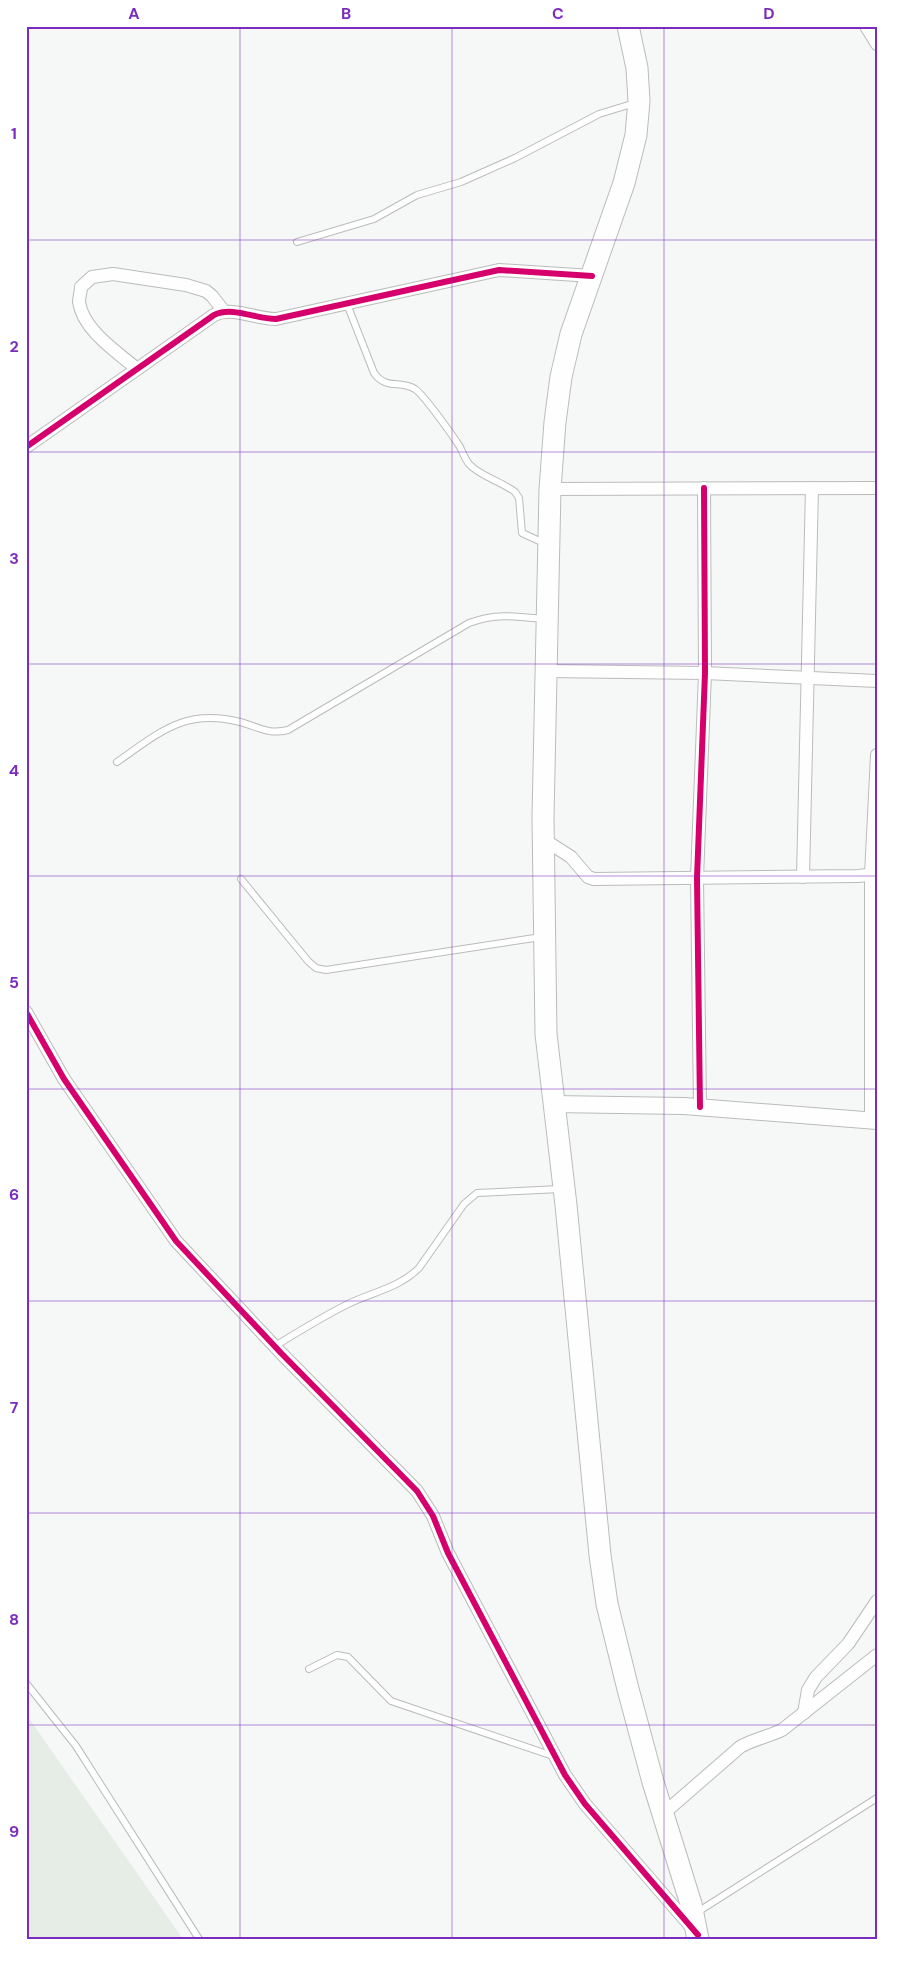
<svg xmlns="http://www.w3.org/2000/svg" width="903" height="1965" viewBox="0 0 903 1965" font-family="'DM Sans',sans-serif">
<style>
.built{fill:#e6ede7}
.lines{fill:none;stroke-linecap:round;stroke-linejoin:round}
.service-casing{stroke:#babcba;stroke-width:8}
.minor-casing{stroke:#babcba;stroke-width:14}
.tertiary-casing{stroke:#babcba;stroke-width:18}
.trunk-casing{stroke:#babcba;stroke-width:23}
.service{stroke:#fefefe;stroke-width:6}
.minor{stroke:#fefefe;stroke-width:12}
.tertiary{stroke:#fefefe;stroke-width:16}
.trunk{stroke:#fefefe;stroke-width:21}
.cycleway-casing{stroke:#fff;stroke-width:9}
.cycleway{stroke:#d6006c;stroke-width:6}
.grid{fill:none;stroke:#7b2cbf;stroke-width:1;stroke-opacity:0.55}
.neatline{fill:none;stroke:#7b2cbf;stroke-width:2}
.grid-label{font-size:16px;text-anchor:middle;font-weight:bold;fill:#7b2cbf}
</style>
<rect width="100%" height="100%" fill="#f6f8f7"/>
<!-- built -->
<path class="built" d="M26,1714L183,1939H26Z"/>
<g class="lines">
<!-- service casing -->
<g class="service-casing">
<g id="service">
<path d="M297,242L374,219L417,195L461,182L515,158L599,114L635,103"/>
<path d="M347,304L374,373C386,390 400,380 415,389C424,395 453,436 460,447C463,453 465,459 469,464C481,477 501,481 515,492L519,498L522,533L546,544"/>
<path d="M117,762C160,732 185,708 240,722C259,727 268,735 288,730L469,623C495,613 516,616 543,619"/>
<path d="M241,879L308,961L316,968L326,970L541,937"/>
<path d="M275,1346C298,1332 322,1317 346,1305C371,1292 398,1289 419,1268L464,1204L477,1193L560,1189"/>
<path d="M309,1669L337,1655L348,1657L391,1701L553,1756"/>
<path d="M26,1683L76,1746L199,1939"/>
<path d="M696,1913L877,1798"/>
</g>
</g>
<!-- minor casing -->
<g class="minor-casing">
<g id="minor">
<path d="M866,26L877,44"/>
<path d="M137,369C117,352 83,330 79,302C79,298 81,291 81,287L92,277L113,274L186,285L206,291L212,296L223,310"/>
<path d="M26,447L214,315C233,306 255,319 276,319L499,270L592,276"/>
<path d="M550,489L877,488"/>
<path d="M546,671L705,673L877,681"/>
<path d="M543,839L571,857L588,877L594,879L858,876L877,874"/>
<path d="M803,877L812,488"/>
<path d="M26,1012L64,1079L176,1241L281,1353L417,1491L433,1516L448,1553L565,1775L585,1804L693,1929"/>
<path d="M700,1107L697,878L705,673L704,488"/>
<path d="M871,1120V875L877,755"/>
<path d="M804,1713L808,1690L816,1677L848,1644L877,1601"/>
<path d="M663,1814L740,1747C753,1739 768,1737 782,1730L877,1655"/>
</g>
</g>
<!-- tertiary casing -->
<g class="tertiary-casing">
<path id="tertiary" d="M553,1104L684,1106L877,1121"/>
</g>
<!-- trunk casing -->
<g class="trunk-casing">
<path id="trunk" d="M628,26L637,68L639,101L636,135L624,183L571,334L561,377L555,422L550,489L543,817L546,1034L566,1205L600,1555L607,1604L628,1689L653,1782L691,1904L698,1939"/>
</g>
<!-- service -->
<use href="#service" class="service"/>
<!-- minor -->
<use href="#minor" class="minor"/>
<!-- tertiary -->
<use href="#tertiary" class="tertiary"/>
<!-- trunk -->
<use href="#trunk" class="trunk"/>
<!-- cycleway casing -->
<g class="cycleway-casing">
<g id="cycleway">
<path d="M26,447L214,315C233,306 255,319 276,319L499,270L592,276"/>
<path d="M26,1012L64,1079L176,1241L281,1353L417,1491L433,1516L448,1553L565,1775L585,1804L698,1935"/>
<path d="M700,1107L697,878L705,673L704,488"/>
</g>
</g>
<!-- cycleway -->
<use href="#cycleway" class="cycleway"/>
</g>
<!-- grid -->
<path class="grid" d="M240,26V1939M452,26V1939M664,26V1939M26,240H877M26,452H877M26,664H877M26,876H877M26,1089H877M26,1301H877M26,1513H877M26,1725H877"/>
<!-- border -->
<rect width="903" height="1965" fill="none" stroke="#ffffff" stroke-width="55"/>
<rect x="28" y="28" width="848" height="1910" class="neatline"/>
<g class="grid-label">
<text x="134" y="19">A</text>
<text x="346" y="19">B</text>
<text x="558" y="19">C</text>
<text x="769" y="19">D</text>
<text x="14" y="139">1</text>
<text x="14" y="352">2</text>
<text x="14" y="564">3</text>
<text x="14" y="776">4</text>
<text x="14" y="988">5</text>
<text x="14" y="1200">6</text>
<text x="14" y="1413">7</text>
<text x="14" y="1625">8</text>
<text x="14" y="1837">9</text>
</g>
</svg>
